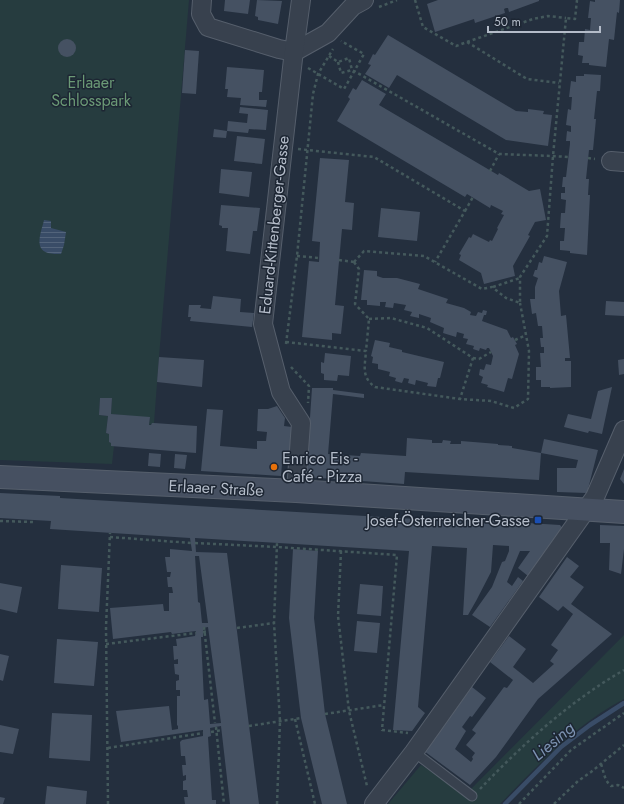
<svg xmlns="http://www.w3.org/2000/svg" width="624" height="804" viewBox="0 0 624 804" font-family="Jost,sans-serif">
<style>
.green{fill:#263c3f}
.water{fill:url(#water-rules)}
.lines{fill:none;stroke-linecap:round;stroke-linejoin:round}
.stream{stroke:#394c67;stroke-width:4.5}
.building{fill:#455162;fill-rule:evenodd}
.lane-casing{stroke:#565f6c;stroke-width:11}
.street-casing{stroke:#565f6c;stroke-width:20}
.secondary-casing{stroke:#565f6c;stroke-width:24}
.path{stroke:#44595c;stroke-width:2.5;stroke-dasharray:3 3;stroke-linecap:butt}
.lane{stroke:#38414e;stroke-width:9}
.street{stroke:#38414e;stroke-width:18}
.secondary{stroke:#465061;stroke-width:22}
.food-dot{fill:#e8710a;stroke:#1d2633;stroke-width:1.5}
.transit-dot{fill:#1a4fb4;stroke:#1d2633;stroke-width:1.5}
.labels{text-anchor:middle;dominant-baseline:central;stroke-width:3;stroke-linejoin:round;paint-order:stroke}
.park-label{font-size:16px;fill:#6b9a76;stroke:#1d2633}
.street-label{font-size:16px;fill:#b4bcc9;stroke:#1d2633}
.poi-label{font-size:16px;fill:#b4bcc9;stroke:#1d2633;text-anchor:start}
.water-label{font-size:17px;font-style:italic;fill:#7c92b1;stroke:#1d2633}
</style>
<defs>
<pattern id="water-rules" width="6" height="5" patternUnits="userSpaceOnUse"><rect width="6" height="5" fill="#394c67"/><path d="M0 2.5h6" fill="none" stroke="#53647b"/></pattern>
</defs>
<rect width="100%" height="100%" fill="#242f3e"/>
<!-- green -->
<g class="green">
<path d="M0,0H189L159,357L154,423L149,425L150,418L111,414L112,399L100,398L99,415L108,416L106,433L109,434V442L111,443V446H114L112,464L0,460Z"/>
<path d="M624,635V699C576,724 537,766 500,804H388L421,765L467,793Z"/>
</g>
<!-- water -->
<path class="water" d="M44,220L51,221V228L66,232L64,245L61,254C57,254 52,254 48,253C33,249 42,230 44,220Z"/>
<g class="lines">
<!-- stream -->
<path class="stream" d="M505,804L561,747L590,725L624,703"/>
</g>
<!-- building -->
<g class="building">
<path d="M225,0H250L248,14L224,11Z"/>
<path d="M257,0L282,1L278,24L258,20V17L255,16Z"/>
<path d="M438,0H539V1L509,12L508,8H506L504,9L505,13L475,23L474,19L435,32L427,4Z"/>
<path d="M595,0H620L619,13L617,12L614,40L609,39L606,67L589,65V63H582L583,56L578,55L579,42H584L585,29L590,30L591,18H588L590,1L595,2Z"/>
<path d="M388,35L516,111L528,112V109L544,111L543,114L552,115L548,146L506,140L397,75L389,88L365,74L371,65L368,64L373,54L375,55Z"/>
<circle cx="67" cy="48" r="9"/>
<path d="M185,50L199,51L196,94L182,93Z"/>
<path d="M227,67L264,70L262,92H259V100H267L266,107L240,105L241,98L227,97L228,89H225Z"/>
<path d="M584,74L601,75L600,91H597L594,119H596L593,150H589L586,179H589L588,195H590L587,255L570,253V251L560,250V241H564L565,228H560L561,213H565L566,200L561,199V193H565V187H562L563,177H566L570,144V141H566L567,131L571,132V126L566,125L568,109L571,110L572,97H569L571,81L576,82V76H584Z"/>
<path d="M362,80L386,94L379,105L498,175L499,173L529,191L540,189L546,220L535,222L528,235L530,236L513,266L515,276L484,284L481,273L459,260L461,255L459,254L469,237L471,238L473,234L489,242L490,240L492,241L498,229L497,228L504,215L501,214L503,211L491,205L490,208L467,194L465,197L337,121L350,99L348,97L353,88L356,90Z"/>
<path d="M240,107L268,110L266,130L249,129L248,133L227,131L228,121L247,123L248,114L239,113Z"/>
<path d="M214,129L227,131L226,138L213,137Z"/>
<path d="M237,136L265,139L262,164L234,161Z"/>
<path d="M320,158L349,160L345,202L354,203L352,230L342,229L335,305L344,306L341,334L332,333V340L302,337L309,261L319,262L320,242L312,241Z"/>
<path d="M221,169L252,172L249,197L219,193Z"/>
<path d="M221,205L260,208L257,231H253L250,254L226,251L228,228H222V226L219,225Z"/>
<path d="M381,208L420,212L417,241L378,237Z"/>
<path d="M544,256L567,262L559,291L561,316L566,315L570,358H565V361H571V387L550,388V387H541V380H536V367H541L540,353H544V347H541L540,338H543L542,326H538L536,313L532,314L530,299H535V287L538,278L533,276L535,270H537L539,262L542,263Z"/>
<path d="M364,270L377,271V276L383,278H397L420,284L418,289L448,299L446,303L464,308L471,312L470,315L476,316L478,312L482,313L483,310L487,311L486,315H484L482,321L507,330L511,338L513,337L517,344L515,345L519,354L512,379L508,378L504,392L487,387L488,385L481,383L483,377L479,375L480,369L484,370L486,364L491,365L493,356L489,348H487L486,350L480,348L479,351L473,349L474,346L466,344L468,339L463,338L464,334L457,332L456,337L443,333L444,328L430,322L431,318L419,314V318L410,316L412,312L404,310L406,305L394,303L393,308L385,307L386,302H380V306L369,305H367V300H361Z"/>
<path d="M213,296L241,299L240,312L254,313L252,327L190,321L191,317H188L189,305H201L200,308L211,309Z"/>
<path d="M606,301L624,302V316L605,315Z"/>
<path d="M375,340L390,343L389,347L402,350V352L444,362L440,378H438L436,387L427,386L428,383L416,380L415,385L408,383L409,379L404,378L402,383L395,381L396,378L389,376L390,372L378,369V364L372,363L373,357L371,356Z"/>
<path d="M325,353L351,356L349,376L338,375L337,381L324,380V374L321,373V362L324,363Z"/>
<path d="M159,357L204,360L202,387L157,382Z"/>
<path d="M624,359V374L619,375L618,360Z"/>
<path d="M612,387L602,434L589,431L588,433L564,427L568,414L591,419L598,391Z"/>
<path d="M312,388H333V390L364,394V398L333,394L328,454L360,456L361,453L406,456L407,438L432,440V443H442L443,440L451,441L450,444H461V441L498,444V445L512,446V448L541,453L539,480L405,472L404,484L306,477Z"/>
<path d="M100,398H112L111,414L150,417L149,425H151L152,423H154L197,426L196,453L111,446V443L109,442V434L106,433L108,416L99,415Z"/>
<path d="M277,406L285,418L284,426L292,427L289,465L282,464L281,476L201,471L207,409L223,410L220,446L257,449V441H266L267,432L257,431L258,409H268Z"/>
<path d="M544,439L598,450L587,493L557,492V468H576L578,460L541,453Z"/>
<path d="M149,453L161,454L160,467L148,466Z"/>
<path d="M175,454L187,455L185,469L174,468Z"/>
<path d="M624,469V484L620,479Z"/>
<path d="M0,493L60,496V498L434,520V517L560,525L563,529L528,576L518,568L530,551H520L507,582L512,586L518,577L523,581L490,627L472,615L492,587L502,562L505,561L509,551V546L493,545L491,572L476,601L468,615H463L467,548L432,546L418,707L425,713L412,731L393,730L409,551L195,538L196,552L227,553L259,804H230L221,726L210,728L211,736L208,737L212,800H216V804H185L184,797H188L187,790H183V781L186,780V775L183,776L182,765H186L185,756H181L180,742L182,740L203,736V730L121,742L116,711L169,706L172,730L178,729V726L177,725V696H180V690H176V681L179,680V675L175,674L174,664H178V659L174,660L173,646H177L176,639L195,636L196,631L172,634L171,632L113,639L110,608L163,604L164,611H169V593H173L172,587H168L167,577H170L171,572H167L165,557H170V549L192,551L190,538L50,529L51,521L0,518ZM195,556H199L208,623H202L200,603L198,602ZM208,627L221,723L210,724L208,699L204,700L201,637H203V628Z"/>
<path d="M600,525L624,526V549L621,574L609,570L610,543H600Z"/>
<path d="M293,549L318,551L314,618L325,714L347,804H322L301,718L289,618Z"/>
<path d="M567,557L579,566L570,577L584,587L571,604L612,634L538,699L496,757L470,785L424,751L472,687L486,698L472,717L470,716L462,727L466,731L455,749L471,762L473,759L472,757L475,753L466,745L476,733L472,730L504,687L507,688L513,680L490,662L509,636L526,649L513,667L533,683L554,664L550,661L558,650L551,645L573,614L563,606L558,611L539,597Z"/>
<path d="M61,565L102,568L99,612L58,609Z"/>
<path d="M0,583L22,587L17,613L0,609Z"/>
<path d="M360,584L383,586L381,616L357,614Z"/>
<path d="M357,621L380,623L377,653L354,651Z"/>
<path d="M57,639L98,642L94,686L54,683Z"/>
<path d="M0,654L9,656L3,681L0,680Z"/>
<path d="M52,713L92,715L90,761L49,758Z"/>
<path d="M0,725L19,729L13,754L0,752Z"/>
<path d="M47,786L87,791L86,804H45Z"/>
<path d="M0,797L5,798L3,804H0Z"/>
</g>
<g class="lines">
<!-- lane casing -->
<g class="lane-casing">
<path id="lane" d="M414,752L472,796"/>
</g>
<!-- street casing -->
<g class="street-casing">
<g id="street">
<path d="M202,0L201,14L208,27L279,49L294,52"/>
<path d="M294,52L328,33L353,6L364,0"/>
<path d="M611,161L624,162"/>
<path d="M296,491L301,423L281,392L263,324L293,59L301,0"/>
<path d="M374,804L414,752L595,497L624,430"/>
</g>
</g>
<!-- secondary casing -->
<g class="secondary-casing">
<path id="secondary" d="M0,477L296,491L624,512"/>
</g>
<!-- path -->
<g class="path">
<path d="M415,0L423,27L456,46L467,42L527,79L559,83"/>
<path d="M379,7L397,0"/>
<path d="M467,42L533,19L548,16L566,18"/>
<path d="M329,56L338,62L349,58L352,70L354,71L499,154L553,156L568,157"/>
<path d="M338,62L341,73L352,70"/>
<path d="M308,68L344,89L364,54L341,41"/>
<path d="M298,149L374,157L465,211L435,262"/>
<path d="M588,158L595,159"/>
<path d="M490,171L499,154"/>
<path d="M465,211L473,197"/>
<path d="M297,256L319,258"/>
<path d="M339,260L354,262"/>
<path d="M354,262L364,251L424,256L482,289L492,287L506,298L520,303V277L547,236L553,156L566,18L575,19L577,0"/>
<path d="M354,262L359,269L355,304L369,319L366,351"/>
<path d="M493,287L520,278"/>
<path d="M369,319L391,318L427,328L473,358L460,399"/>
<path d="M515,340L526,335"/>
<path d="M286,342L366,351C365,366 361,377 375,387L460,399L491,401L514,408L528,399L529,351L520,303"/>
<path d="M286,344L297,256L313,94L318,74L333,49"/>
<path d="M473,358L479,359L491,352"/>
<path d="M291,367L309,386L308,403"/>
<path d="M0,521L33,522"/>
<path d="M110,537L191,543"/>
<path d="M195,543L277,547L397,555L382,730L408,733"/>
<path d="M341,551L338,616L349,711L367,786"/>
<path d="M204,627L215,723"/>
<path d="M237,628L274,623"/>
<path d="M203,632L209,631"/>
<path d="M106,644L196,633"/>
<path d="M325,714L384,705"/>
<path d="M295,719L315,804"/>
<path d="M249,726L301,718"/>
<path d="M216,727L224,804"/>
<path d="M211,732L222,730"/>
<path d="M108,748L203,733"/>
<path d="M601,764C604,772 604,780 611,786L618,785L624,788"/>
<path d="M480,789C523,744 570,701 624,670"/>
<path d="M108,804L106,627L110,533"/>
<path d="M277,804L280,721L274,623L277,543"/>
<path d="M519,804L571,750L624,713"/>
<path d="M554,804L578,781L591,772L624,745"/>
</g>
<!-- lane -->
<use href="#lane" class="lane"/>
<!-- street -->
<use href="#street" class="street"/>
<!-- secondary -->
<use href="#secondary" class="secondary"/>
</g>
<!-- markers -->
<circle class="food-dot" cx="274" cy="467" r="4"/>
<rect class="transit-dot" x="534" y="516" width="8" height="8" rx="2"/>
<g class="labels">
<!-- park labels -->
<g class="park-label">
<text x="91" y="82">Erlaaer<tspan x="91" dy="18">Schlosspark</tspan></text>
</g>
<!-- street labels -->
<g class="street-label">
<text transform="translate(274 225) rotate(-84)">Eduard-Kittenberger-Gasse</text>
<text transform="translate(216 488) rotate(3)">Erlaaer Straße</text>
</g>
<!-- poi labels -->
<g class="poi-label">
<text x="282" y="458">Enrico Eis -<tspan x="282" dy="18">Café - Pizza</tspan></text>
<text x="530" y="520" text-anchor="end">Josef-Österreicher-Gasse</text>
</g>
<!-- water labels -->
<g class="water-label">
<text transform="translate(553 741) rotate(-40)">Liesing</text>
</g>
</g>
<!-- scale -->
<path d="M488 26v6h112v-6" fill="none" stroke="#b4bcc9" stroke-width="2"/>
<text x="494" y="26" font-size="12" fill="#b4bcc9" stroke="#1d2633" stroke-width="3" paint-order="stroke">50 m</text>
</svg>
